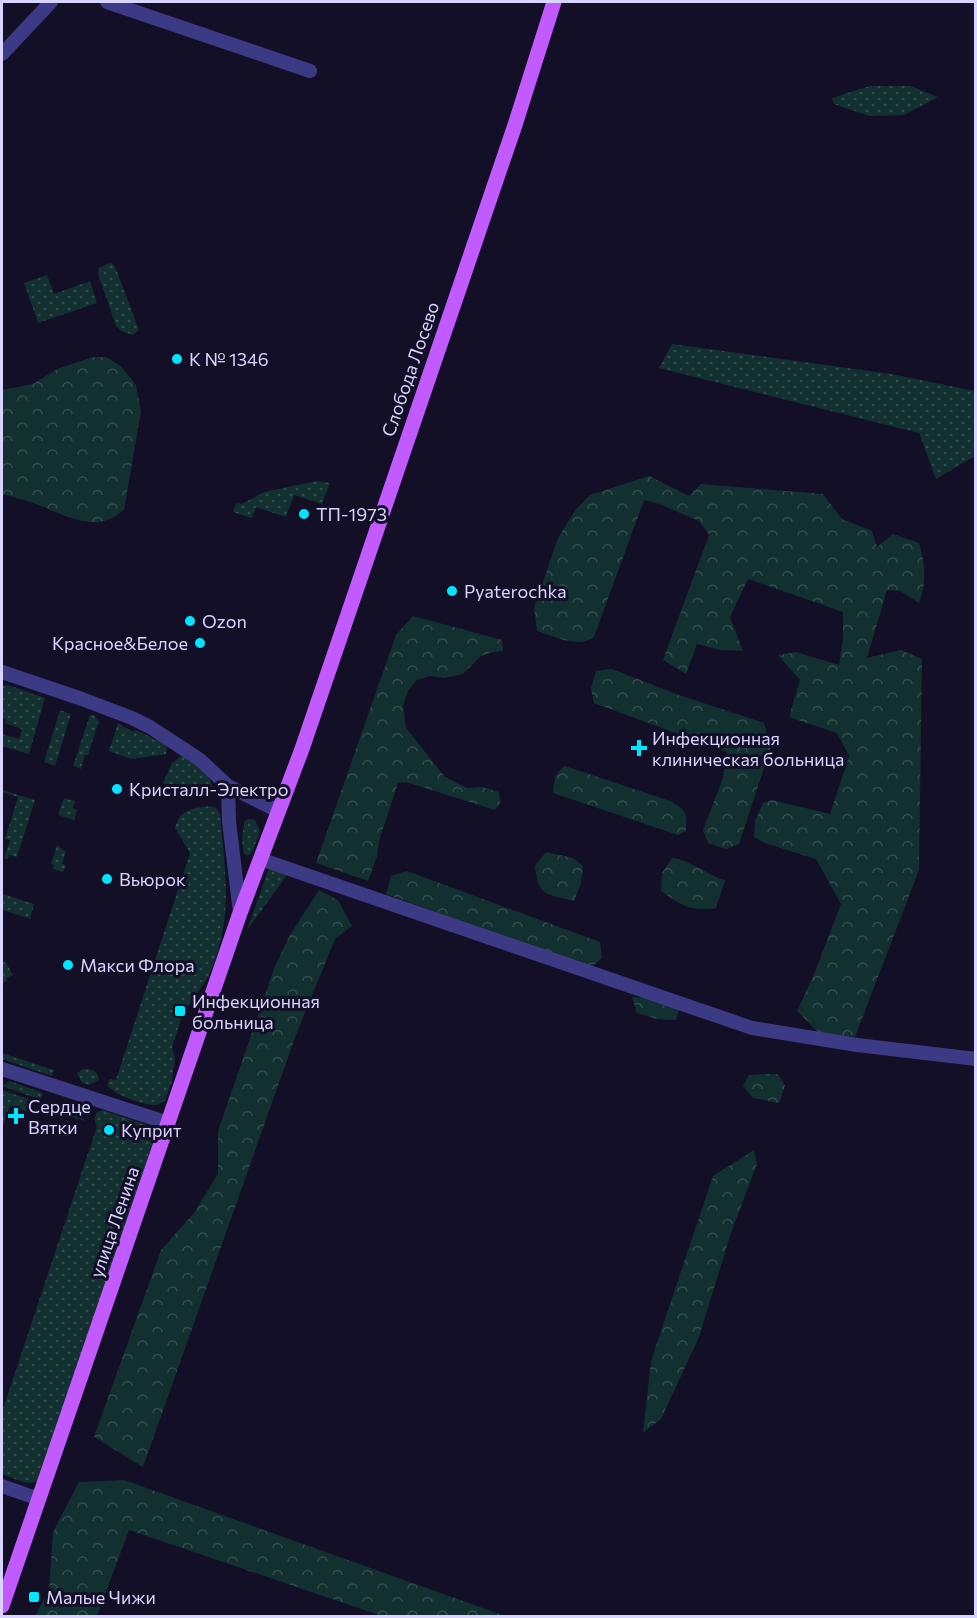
<svg xmlns="http://www.w3.org/2000/svg" width="977" height="1618" viewBox="0 0 977 1618" font-family="Commissioner,sans-serif">
<style>
.grass{fill:url(#grass-dots)}
.forest{fill:url(#forest-crowns)}
.lines{fill:none;stroke-linecap:round;stroke-linejoin:round}
.street{stroke:#3d3a85;stroke-width:14}
.primary{stroke:#c25bff;stroke-width:15}
.poi-dot{fill:#00e5ff;stroke:#130f26;stroke-width:2}
.labels{text-anchor:middle;dominant-baseline:central;stroke-width:6;stroke-linejoin:round;paint-order:stroke}
.poi-label{font-size:18px;fill:#d9d4ff;stroke:#130f26;text-anchor:start}
.street-label{font-size:18px;fill:#d9d4ff;stroke:#130f26}
</style>
<defs>
<pattern id="grass-dots" width="8" height="8" patternUnits="userSpaceOnUse" patternTransform="scale(1.5)"><rect width="8" height="8" fill="#12302f"/><path d="M2 2h.1M6 6h.1" fill="none" stroke="#344d4e" stroke-width="1.8" stroke-linecap="round"/></pattern>
<pattern id="forest-crowns" width="20" height="18" patternUnits="userSpaceOnUse" patternTransform="scale(1.5)"><rect width="20" height="18" fill="#12302f"/><path d="M2 6a3 3 0 1 1 6 0M12 15a3 3 0 1 1 6 0" fill="none" stroke="#344d4e"/></pattern>
</defs>
<rect width="100%" height="100%" fill="#130f26"/>
<!-- grass -->
<g class="grass">
<path d="M870,86H910L938,97L904,115L869,116L834,104L832,98Z"/>
<path d="M109,263L113,264L116,269L139,330L133,335L121,331L116,326L98,274L99,268Z"/>
<path d="M47,275L54,294L90,281L97,303L38,323L24,283Z"/>
<path d="M672,344L891,374L975,391V456L936,479L919,433L659,368Z"/>
<path d="M317,481L330,483L322,504L294,495L286,517L256,507L252,518L233,512L236,503L242,504L264,492Z"/>
<path d="M8,685L45,698L29,754L2,746V734L19,739L22,729L5,723L6,720L2,718V686Z"/>
<path d="M60,710L71,714L55,766L44,762Z"/>
<path d="M90,715H94L99,721L88,755H85L81,769L73,766Z"/>
<path d="M118,723L133,732L136,730L165,744L167,747L166,754L131,759L109,751Z"/>
<path d="M181,756L186,757L208,772L213,789C194,805 182,794 163,783L172,763Z"/>
<path d="M2,790L35,800L17,857L9,855L8,859L4,858L10,840L5,839L18,797L2,792Z"/>
<path d="M64,798L75,801L73,808L77,810L74,820L58,815Z"/>
<path d="M211,806L216,808L220,814C225,873 234,916 210,973C205,984 196,994 190,1004L185,1006L172,1048L175,1058L172,1081L165,1101C161,1103 160,1104 156,1105C145,1106 112,1094 107,1085L110,1079L116,1080L190,853L175,828C180,809 193,808 211,806Z"/>
<path d="M248,819L255,820L260,831L252,853L247,856L244,854L242,841L244,822Z"/>
<path d="M57,845L66,852L62,864L66,865L63,872L53,869L54,865L51,864Z"/>
<path d="M270,865L290,871L247,930Z"/>
<path d="M2,894L34,904L30,919L3,910L2,912Z"/>
<path d="M5,961L13,975L6,978L7,981L2,983V963Z"/>
<path d="M2,1053L54,1070L52,1076L2,1059Z"/>
<path d="M83,1069C92,1069 98,1071 99,1080L89,1085L82,1083L77,1073Z"/>
<path d="M9,1081L43,1093L41,1100L2,1086Z"/>
<path d="M2,1090L34,1101L31,1113L10,1106L2,1129Z"/>
<path d="M73,1104L83,1109L84,1121L61,1113L66,1106Z"/>
<path d="M103,1110L147,1125L152,1129L153,1142L41,1479C30,1488 14,1478 2,1474V1412L97,1126C94,1121 94,1118 97,1112Z"/>
</g>
<!-- forest -->
<g class="forest">
<path d="M93,357H106L121,366L136,385L141,411L124,510C94,536 65,514 33,503C23,499 12,497 2,494V390L33,384L57,369Z"/>
<path d="M649,476L689,496L701,484L823,494L842,519L872,531L877,547L893,534L919,543C925,564 927,582 919,603L900,591L887,590L867,658L901,650L922,659L919,870L855,1037L820,1034L797,1011L815,972L841,904L816,859L765,843L754,837L755,821L763,803L772,800L830,814L849,756L837,733L789,717L800,680L778,655L796,652L839,665L843,639V612L748,579L730,617L743,651L721,650L697,644L686,674L663,660L709,535L699,521L659,504L644,500L594,637C578,649 554,636 537,631L534,608L558,538L576,509L590,495Z"/>
<path d="M413,616L502,640L503,651L493,652L481,656L463,674L444,678L430,676L417,680L408,691L403,706L406,728L445,777L467,788L482,787L499,792L500,803L495,810L406,782L398,783L379,841L377,856L368,881L316,863L396,635Z"/>
<path d="M612,669L679,695L764,723L771,747L739,844L726,849L708,843L703,830L723,778L727,752L594,703L591,688L596,671Z"/>
<path d="M565,766L670,801C687,810 687,813 686,831L678,835L553,793C554,781 554,773 565,766Z"/>
<path d="M546,852L573,858L583,866L581,883L574,901C547,894 538,897 535,866Z"/>
<path d="M672,858C691,860 706,875 725,880L716,908C692,912 680,905 661,891L662,873Z"/>
<path d="M407,871L600,942L602,958L593,966L486,930L386,894L391,876Z"/>
<path d="M319,890L338,900L352,926L335,939L296,1035L143,1467L94,1437L161,1250L193,1214L218,1174V1131L275,966L290,935Z"/>
<path d="M632,997L654,999L679,1010L676,1020L657,1019L637,1013Z"/>
<path d="M766,1074H778L785,1086L779,1103L753,1098L743,1086L749,1075Z"/>
<path d="M754,1150L757,1164L731,1233L699,1337L661,1419L643,1433L651,1361L713,1176Z"/>
<path d="M124,1480L505,1616H382L129,1530L97,1616H35L49,1590L53,1532L79,1482Z"/>
</g>
<g class="lines">
<!-- street -->
<g class="street">
<path d="M107,2L310,71"/>
<path d="M2,54L51,2"/>
<path d="M2,672L82,699L132,718L150,727L199,759L228,786L278,811"/>
<path d="M228,786L229,821L240,913"/>
<path d="M260,859L752,1028L857,1045L976,1059"/>
<path d="M2,1069L168,1123"/>
<path d="M2,1486L39,1499"/>
</g>
<!-- primary -->
<path class="primary" d="M2,1606L240,913L302,749L515,125L554,2"/>
</g>
<!-- markers -->
<g class="poi-dot">
<circle cx="177" cy="359" r="6"/>
<circle cx="304" cy="514" r="6"/>
<circle cx="452" cy="591" r="6"/>
<circle cx="190" cy="621" r="6"/>
<circle cx="200" cy="643" r="6"/>
<path d="M636 739h6v6h6v6h-6v6h-6v-6h-6v-6h6z"/>
<circle cx="117" cy="789" r="6"/>
<circle cx="107" cy="879" r="6"/>
<circle cx="68" cy="965" r="6"/>
<rect x="174" y="1005" width="12" height="12" rx="3"/>
<path d="M13 1107h6v6h6v6h-6v6h-6v-6h-6v-6h6z"/>
<circle cx="109" cy="1130" r="6"/>
<rect x="28" y="1591" width="12" height="12" rx="3"/>
</g>
<g class="labels">
<!-- poi labels -->
<g class="poi-label">
<text x="189" y="359">К № 1346</text>
<text x="316" y="514">ТП-1973</text>
<text x="464" y="591">Pyaterochka</text>
<text x="202" y="621">Ozon</text>
<text x="188" y="643" text-anchor="end">Красное&amp;Белое</text>
<text x="652" y="738">Инфекционная<tspan x="652" dy="21">клиническая больница</tspan></text>
<text x="129" y="789">Кристалл-Электро</text>
<text x="119" y="879">Вьюрок</text>
<text x="80" y="965">Макси Флора</text>
<text x="192" y="1001">Инфекционная<tspan x="192" dy="21">больница</tspan></text>
<text x="28" y="1106">Сердце<tspan x="28" dy="21">Вятки</tspan></text>
<text x="121" y="1130">Куприт</text>
<text x="46" y="1597">Малые Чижи</text>
</g>
<!-- street labels -->
<g class="street-label">
<text transform="translate(410 369) rotate(-71)">Слобода Лосево</text>
<text transform="translate(114 1222) rotate(-71)">улица Ленина</text>
</g>
</g>
<!-- border -->
<rect width="977" height="1618" fill="none" stroke="#d9d4ff" stroke-width="6"/>
</svg>
